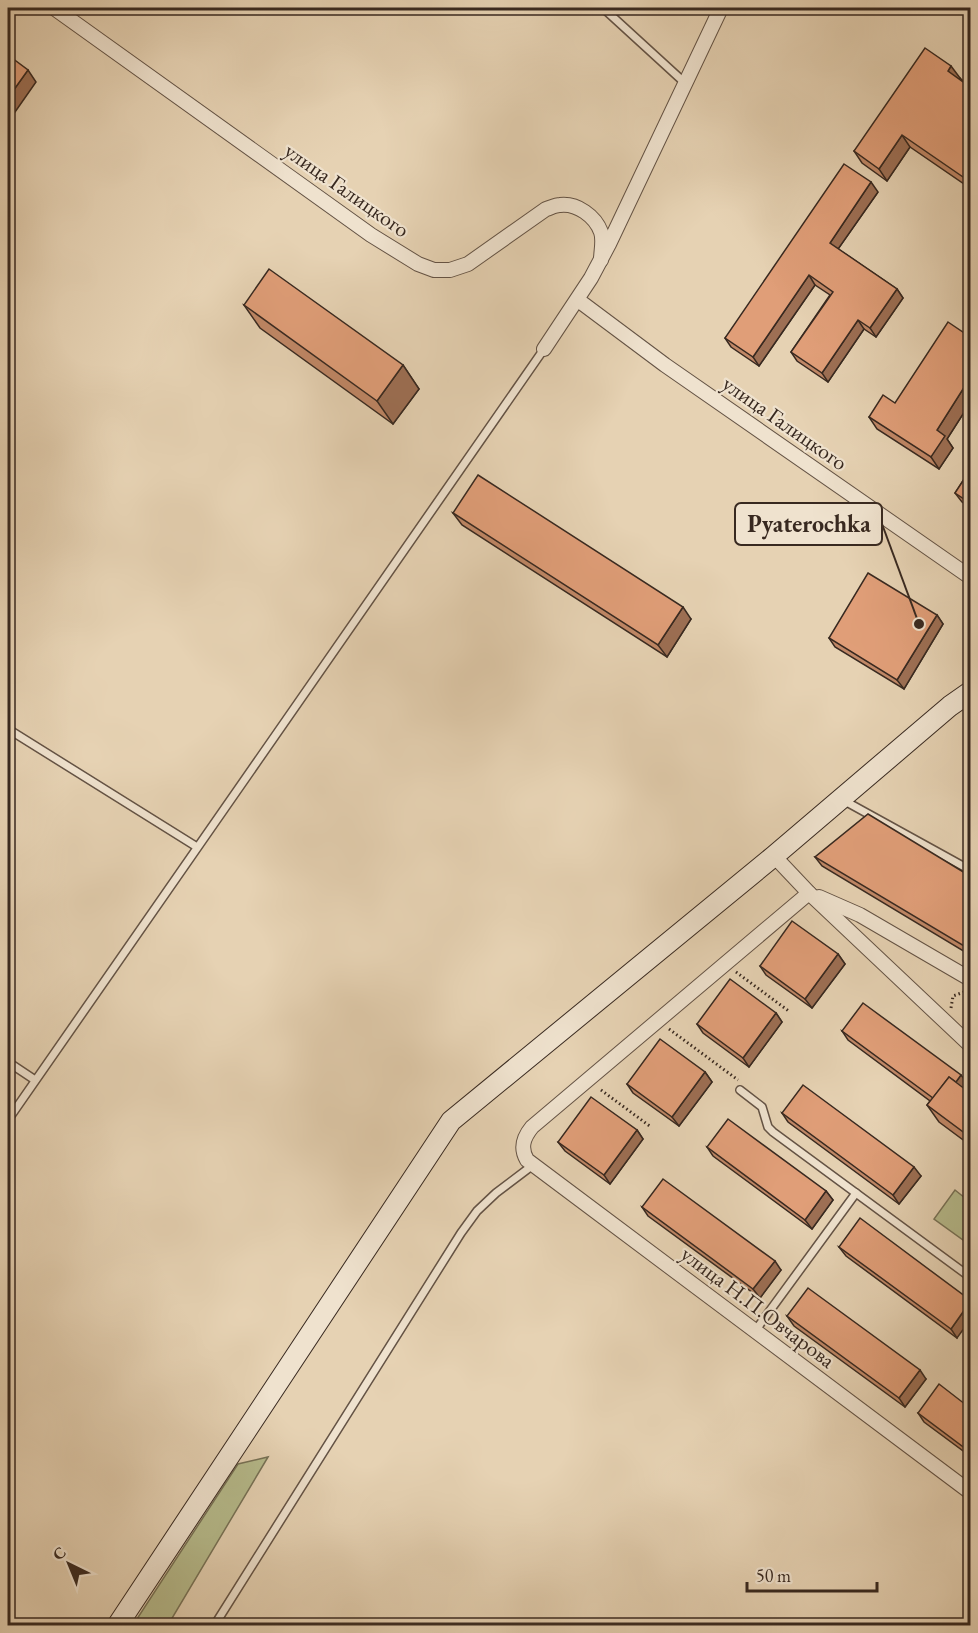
<svg xmlns="http://www.w3.org/2000/svg" width="978" height="1633" viewBox="0 0 978 1633" font-family="'EB Garamond',serif">
<style>
.green{fill:#b6bb8c;stroke:#777256;stroke-width:1.5}
.lines{fill:none;stroke-linecap:round;stroke-linejoin:round}
.lane-casing{stroke:#645345;stroke-width:10}
.street-casing{stroke:#645345;stroke-width:16}
.secondary-casing{stroke:#382920;stroke-width:22}
.path{stroke:#382920;stroke-width:3;stroke-dasharray:1.5 3;stroke-linecap:butt}
.lane{stroke:#efe2ce;stroke-width:7}
.street{stroke:#efe2ce;stroke-width:14}
.secondary{stroke:#efe2ce;stroke-width:20}
.wall{fill:#c18867;stroke:#382920;stroke-width:1.5}
.shaded-wall{fill:#9d6f54;stroke:#382920;stroke-width:1.5}
.building{fill:#e09e78;stroke:#382920;stroke-width:1.5}
.labels{text-anchor:middle;dominant-baseline:central;stroke-width:4.5;stroke-linejoin:round;paint-order:stroke}
.street-label{font-size:22px;fill:#382920;stroke:#efe2ce}
.leader{fill:none;stroke:#382920;stroke-width:2}
.callout-dot{fill:#382920;stroke:#efe2ce;stroke-width:2}
.callout{fill:#efe2ce;stroke:#382920;stroke-width:2}
.callout-label{font-size:24px;text-anchor:middle;font-weight:bold;fill:#382920}
</style>
<rect width="100%" height="100%" fill="#e6d2b3"/>
<filter id="stains"><feTurbulence type="fractalNoise" baseFrequency=".00333" numOctaves="4"/><feColorMatrix values="0 0 0 0 .2 0 0 0 0 .09 0 0 0 0 .02 0 0 0 .5 -.17"/></filter>
<radialGradient id="worn" r=".72"><stop offset=".6" stop-color="#630" stop-opacity="0"/><stop offset="1" stop-color="#630" stop-opacity=".3"/></radialGradient>
<!-- green -->
<g class="green">
<path d="M955,1190L970,1202V1245L934,1219Z"/>
<path d="M268,1457L168,1625H133L238,1464Z"/>
</g>
<g class="lines">
<!-- lane casing -->
<g class="lane-casing">
<g id="lane">
<path d="M603,8L685,83"/>
<path d="M8,729L197,847"/>
<path d="M843,800L970,870"/>
<path d="M8,1062L35,1080"/>
<path d="M740,1090L762,1107L768,1127L773,1132L970,1277"/>
<path d="M8,1120L544,349"/>
<path d="M755,1331L856,1193"/>
<path d="M214,1626L461,1233L477,1211L496,1193L533,1165"/>
</g>
</g>
<!-- street casing -->
<g class="street-casing">
<g id="street">
<path d="M54,8L371,235L418,264L434,270H450L468,264L546,209C550,208 555,205 560,205C577,203 595,216 601,232C604,240 601,251 601,260"/>
<path d="M578,300L665,365L970,577"/>
<path d="M544,349L591,278L609,244L721,8"/>
<path d="M774,856L809,893L532,1127C523,1138 520,1148 527,1160L970,1492"/>
<path d="M809,893L970,1045"/>
<path d="M819,897L860,915L970,979"/>
</g>
</g>
<!-- secondary casing -->
<g class="secondary-casing">
<path id="secondary" d="M117,1626L451,1121L774,856L950,706L970,692"/>
</g>
<!-- path -->
<g class="path">
<path d="M736,972L790,1012"/>
<path d="M951,1008L953,996L964,992"/>
<path d="M669,1029L738,1080"/>
<path d="M601,1090L651,1127"/>
</g>
<!-- lane -->
<use href="#lane" class="lane"/>
<!-- street -->
<use href="#street" class="street"/>
<!-- secondary -->
<use href="#secondary" class="secondary"/>
</g>
<!-- wall -->
<g class="wall">
<path d="M960,78L970,87V188L910,147L887,181L862,163L854,151Z"/>
<path d="M878,192L838,249L897,289L903,298L876,337L864,329L828,382L797,361L791,352L830,295L815,285L759,366L731,347L725,338Z"/>
<path d="M244,305L403,365L419,389L393,424L260,328Z"/>
<path d="M970,337V403L947,439L953,448L939,469L877,429L869,417L895,403Z"/>
<path d="M970,470V508L962,502L955,493Z"/>
<path d="M453,513L691,619L667,657L462,525Z"/>
<path d="M937,615L943,624L904,689L835,647L829,638Z"/>
<path d="M815,857L970,876V955L822,866Z"/>
<path d="M838,954L845,964L812,1008L766,975L760,966Z"/>
<path d="M776,1013L782,1022L749,1067L703,1033L697,1024Z"/>
<path d="M842,1031L968,1084L964,1088L970,1093V1145L939,1122L927,1105L930,1101L848,1040Z"/>
<path d="M705,1072L712,1082L679,1126L633,1093L627,1084Z"/>
<path d="M782,1113L921,1176L899,1204L788,1122Z"/>
<path d="M637,1130L643,1139L610,1184L565,1151L558,1142Z"/>
<path d="M707,1147L826,1191L833,1200L812,1229L713,1156Z"/>
<path d="M642,1207L781,1270L760,1298L648,1216Z"/>
<path d="M839,1247L970,1300L957,1338L846,1256Z"/>
<path d="M787,1316L926,1379L905,1407L794,1326Z"/>
<path d="M970,1408V1456L924,1422L918,1413Z"/>
</g>
<!-- shaded-wall -->
<g class="shaded-wall">
<path d="M951,66L960,78L956,83L948,71Z"/>
<path d="M28,70L36,82L8,122V98Z"/>
<path d="M902,135L910,147L887,181L879,169Z"/>
<path d="M970,173V185L966,179Z"/>
<path d="M871,182L878,192L836,252L830,243Z"/>
<path d="M809,275L815,285L759,366L753,357Z"/>
<path d="M897,289L903,298L876,337L870,328Z"/>
<path d="M858,320L864,329L828,382L822,373Z"/>
<path d="M403,365L419,389L393,424L377,401Z"/>
<path d="M970,378V403L947,439L953,448L939,469L931,457L937,430Z"/>
<path d="M683,607L691,619L667,657L658,645Z"/>
<path d="M937,615L943,624L904,689L897,680Z"/>
<path d="M970,934V955L964,946Z"/>
<path d="M838,954L845,964L812,1008L805,999Z"/>
<path d="M776,1013L782,1022L749,1067L743,1058Z"/>
<path d="M705,1072L712,1082L679,1126L672,1117Z"/>
<path d="M961,1075L968,1084L947,1113L940,1104Z"/>
<path d="M637,1130L643,1139L610,1184L604,1175Z"/>
<path d="M914,1167L921,1176L899,1204L893,1195Z"/>
<path d="M826,1191L833,1200L812,1229L805,1220Z"/>
<path d="M775,1261L781,1270L760,1298L753,1289Z"/>
<path d="M970,1302V1320L957,1338L951,1329Z"/>
<path d="M920,1370L926,1379L905,1407L899,1398Z"/>
</g>
<!-- building -->
<g class="building">
<path d="M925,48L951,66L948,71L970,87V173L966,179L902,135L879,169L854,151Z"/>
<path d="M8,55L28,70L8,98Z"/>
<path d="M844,164L871,182L830,243L897,289L870,328L858,320L822,373L791,352L833,292L809,275L753,357L725,338Z"/>
<path d="M269,269L403,365L377,401L244,305Z"/>
<path d="M948,322L970,337V378L937,430L945,436L931,457L869,417L883,395L895,403Z"/>
<path d="M970,470V503L955,493Z"/>
<path d="M478,475L683,607L658,645L453,513Z"/>
<path d="M868,573L937,615L897,680L829,638Z"/>
<path d="M868,814L970,876V934L964,946L815,857Z"/>
<path d="M792,921L838,954L805,999L760,966Z"/>
<path d="M730,979L776,1013L743,1058L697,1024Z"/>
<path d="M863,1003L961,1075L956,1082L949,1077L933,1098L842,1031Z"/>
<path d="M660,1039L705,1072L672,1117L627,1084Z"/>
<path d="M949,1077L970,1093V1137L927,1105Z"/>
<path d="M803,1085L914,1167L893,1195L782,1113Z"/>
<path d="M591,1097L637,1130L604,1175L558,1142Z"/>
<path d="M728,1119L826,1191L805,1220L707,1147Z"/>
<path d="M663,1179L775,1261L753,1289L642,1207Z"/>
<path d="M860,1218L970,1300V1302L951,1329L839,1247Z"/>
<path d="M808,1288L920,1370L899,1398L787,1316Z"/>
<path d="M939,1384L970,1408V1452L918,1413Z"/>
</g>
<g class="labels">
<!-- street labels -->
<g class="street-label">
<text transform="translate(347 190) rotate(35)">улица Галицкого</text>
<text transform="translate(785 423) rotate(35)">улица Галицкого</text>
<text transform="translate(758 1307) rotate(37)">улица Н.П.Овчарова</text>
</g>
</g>
<!-- callouts -->
<path class="leader" d="M919 624L882 524"/>
<circle class="callout-dot" cx="919" cy="624" r="6"/>
<rect class="callout" x="735" y="503" width="147" height="42" rx="6"/>
<g class="callout-label">
<text x="809" y="532">Pyaterochka</text>
</g>
<!-- margin -->
<rect width="978" height="1633" fill="none" stroke="#e6d2b3" stroke-width="30"/>
<rect x="9" y="9" width="960" height="1615" fill="none" stroke="#382920" stroke-width="3"/>
<rect x="15" y="15" width="948" height="1603" fill="none" stroke="#382920" stroke-width="1.5"/>
<!-- north arrow -->
<g transform="translate(69 1564) rotate(317)" stroke="#efe2ce" stroke-width="4.5" paint-order="stroke">
<path d="M0-4.5L10 22L0 15L-10 22Z" fill="#382920"/>
<text y="-9" font-size="16" font-weight="bold" text-anchor="middle" fill="#382920">С</text>
</g>
<!-- scale -->
<path d="M747 1582v9h130v-9" fill="none" stroke="#382920" stroke-width="3"/>
<text x="756" y="1582" font-size="18" fill="#382920" stroke="#efe2ce" stroke-width="4.5" paint-order="stroke">50 m</text>
<rect width="100%" height="100%" filter="url(#stains)"/>
<rect width="100%" height="100%" fill="url(#worn)"/>
</svg>
